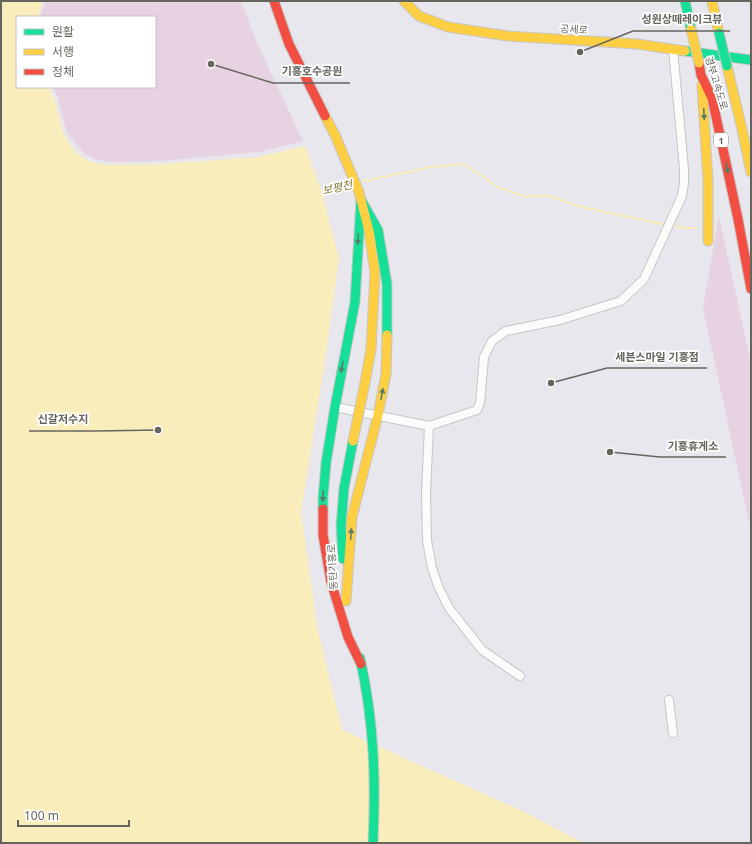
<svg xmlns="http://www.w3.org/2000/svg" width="752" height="844" viewBox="0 0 752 844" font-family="'Noto Sans','Noto Sans KR',sans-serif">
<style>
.green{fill:#e7d2e1}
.water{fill:#f8edbb}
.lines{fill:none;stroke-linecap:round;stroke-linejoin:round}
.stream{stroke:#f8edbb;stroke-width:2}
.street-casing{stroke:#c6c6c5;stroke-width:10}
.fast-casing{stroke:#c6c5c4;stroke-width:11}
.slow-casing{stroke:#c6c5c4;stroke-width:11}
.jam-casing{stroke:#c6c5c4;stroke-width:11}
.street{stroke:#fcfbfc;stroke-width:8}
.fast{stroke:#16e098;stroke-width:9}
.slow{stroke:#ffcf43;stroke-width:9}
.jam{stroke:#f24e42;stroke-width:9}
.fast-bridge-casing{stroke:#c6c5c4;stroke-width:11;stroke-linecap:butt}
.slow-bridge-casing{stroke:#c6c5c4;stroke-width:11;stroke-linecap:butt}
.fast-bridge{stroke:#16e098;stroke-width:9}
.slow-bridge{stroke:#ffcf43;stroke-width:9}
.oneway{fill:#567e69}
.labels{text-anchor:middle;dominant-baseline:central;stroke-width:3.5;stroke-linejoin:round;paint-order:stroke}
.shield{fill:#fff;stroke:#94938e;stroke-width:1}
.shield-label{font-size:9px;font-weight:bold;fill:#66655d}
.street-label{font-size:10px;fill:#66655d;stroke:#fff}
.water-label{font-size:11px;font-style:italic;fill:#7d7630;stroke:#fff}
.leader{fill:none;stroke:#66655d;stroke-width:1.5}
.callout-dot{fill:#66655d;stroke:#fff;stroke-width:1.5}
.callout-label{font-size:11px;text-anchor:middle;font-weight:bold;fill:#66655d;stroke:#fff;stroke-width:3.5;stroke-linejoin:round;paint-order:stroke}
</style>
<rect width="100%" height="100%" fill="#e8e7ed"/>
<!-- green -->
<g class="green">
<path d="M45,1H241L256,41L303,141L259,152L160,161L110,162L94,159L83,152L67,133L57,96L52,87H155V17H40Z"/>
<path d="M719,216L751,364V531L703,308Z"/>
</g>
<!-- water -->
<path class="water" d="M1,1H43L38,17H17V87H49L56,104L63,132L70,144L77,153L87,160L97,163L108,165L161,164L258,157L305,146L321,190L339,258L327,347L301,513L318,631L342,730L522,811L584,843H1Z"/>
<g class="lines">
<!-- stream -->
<g class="stream">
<path d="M360,182L431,167L464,164L498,187L523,196H550L577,206L662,224"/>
<path d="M319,191L351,183"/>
<path d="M675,226L685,228H697"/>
</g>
<!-- street casing -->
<g class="street-casing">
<g id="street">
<path d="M335,407L429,426"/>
<path d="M520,676L482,650L449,608L439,588L432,568L427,540L426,493L429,426L477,410L480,403L484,357L492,341L506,331L560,320L621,301L644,279L682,196L684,183V169L673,49"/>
<path d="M669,700L673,733"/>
</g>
</g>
<!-- fast casing -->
<g class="fast-casing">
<g id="fast">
<path d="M685,1L691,29"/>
<path d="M685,51L751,60"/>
<path d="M361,200L378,230L387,284V335"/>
<path d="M323,509V498L326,463L335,407L355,302L361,200"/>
<path d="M343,559L341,526L344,488L353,441"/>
<path d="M360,658C374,721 376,778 373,843"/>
</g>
</g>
<!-- slow casing -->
<g class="slow-casing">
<g id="slow">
<path d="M404,1L419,16L448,27L508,36L637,44L685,51"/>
<path d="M712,1L719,33"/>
<path d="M727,66L742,129L751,172"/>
<path d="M702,85L708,181V241"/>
<path d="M325,116L335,135L359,192L369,231L375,273L371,349L365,383"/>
<path d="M346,601L352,517L378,415L386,374L387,335"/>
</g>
</g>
<!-- jam casing -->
<g class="jam-casing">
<g id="jam">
<path d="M274,1L289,44L325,116"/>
<path d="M699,63L701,75L712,98L738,219L751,289"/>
<path d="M323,509V535L331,582L348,637L361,664"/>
</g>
</g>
<!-- street -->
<use href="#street" class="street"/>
<!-- fast -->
<use href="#fast" class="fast"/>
<!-- slow -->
<use href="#slow" class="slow"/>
<!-- jam -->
<use href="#jam" class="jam"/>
<!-- fast-bridge casing -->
<g class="fast-bridge-casing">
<path id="fast-bridge" d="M719,33L727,66"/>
</g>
<!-- slow-bridge casing -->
<g class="slow-bridge-casing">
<g id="slow-bridge">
<path d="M691,29L699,63"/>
<path d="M353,441L365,383"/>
</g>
</g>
<!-- fast-bridge -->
<use href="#fast-bridge" class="fast-bridge"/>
<!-- slow-bridge -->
<use href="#slow-bridge" class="slow-bridge"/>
</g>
<!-- one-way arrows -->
<defs><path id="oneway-solid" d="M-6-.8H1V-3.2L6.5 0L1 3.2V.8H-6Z"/></defs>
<g class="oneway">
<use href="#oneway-solid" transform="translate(704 114) rotate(87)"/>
<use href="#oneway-solid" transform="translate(727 168) rotate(78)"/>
<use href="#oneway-solid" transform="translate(358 239) rotate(94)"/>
<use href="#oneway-solid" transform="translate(342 367) rotate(101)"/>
<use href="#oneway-solid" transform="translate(382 394) rotate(-79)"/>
<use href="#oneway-solid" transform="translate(323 496) rotate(93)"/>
<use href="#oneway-solid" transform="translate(351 534) rotate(-86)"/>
</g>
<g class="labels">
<!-- shield labels -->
<rect class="shield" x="714" y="133" width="14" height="14" rx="3"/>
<g class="shield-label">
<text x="721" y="140">1</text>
</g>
<!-- street labels -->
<g class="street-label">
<text transform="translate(574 29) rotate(3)">공세로</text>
<text transform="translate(717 83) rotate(73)">경부고속도로</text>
<text transform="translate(332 567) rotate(-93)">동탄기흥로</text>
</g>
<!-- water labels -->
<g class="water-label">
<text transform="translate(337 187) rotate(-12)">보평천</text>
</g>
</g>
<!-- callouts -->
<path class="leader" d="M580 52L633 31H730M211 64L273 83H350M551 383L607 368H707M158 430L96 431H29M610 452L660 457H726"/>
<g class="callout-dot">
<circle cx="580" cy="52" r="4"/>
<circle cx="211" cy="64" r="4"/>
<circle cx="551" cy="383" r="4"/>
<circle cx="158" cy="430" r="4"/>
<circle cx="610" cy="452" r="4"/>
</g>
<g class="callout-label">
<text x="682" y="23">성원상떼레이크뷰</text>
<text x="312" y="75">기흥호수공원</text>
<text x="657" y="361">세븐스마일 기흥점</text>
<text x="63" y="423">신갈저수지</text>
<text x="693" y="450">기흥휴게소</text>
</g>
<!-- border -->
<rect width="752" height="844" fill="none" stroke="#66655d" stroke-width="4"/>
<!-- legend -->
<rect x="16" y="16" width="140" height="72" fill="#ffffff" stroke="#c2c1be"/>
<rect x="24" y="29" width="20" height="6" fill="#16e098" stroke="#c2c1be"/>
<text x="52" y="36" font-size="12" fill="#66655d">원활</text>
<rect x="24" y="49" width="20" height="6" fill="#ffcf43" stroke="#c2c1be"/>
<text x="52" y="56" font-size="12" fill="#66655d">서행</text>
<rect x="24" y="69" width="20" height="6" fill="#f24e42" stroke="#c2c1be"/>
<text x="52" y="76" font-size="12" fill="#66655d">정체</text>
<!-- scale -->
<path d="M18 820v6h111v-6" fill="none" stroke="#66655d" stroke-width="2"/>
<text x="24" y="820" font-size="12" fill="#66655d" stroke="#ffffff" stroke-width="3" paint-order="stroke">100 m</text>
</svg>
